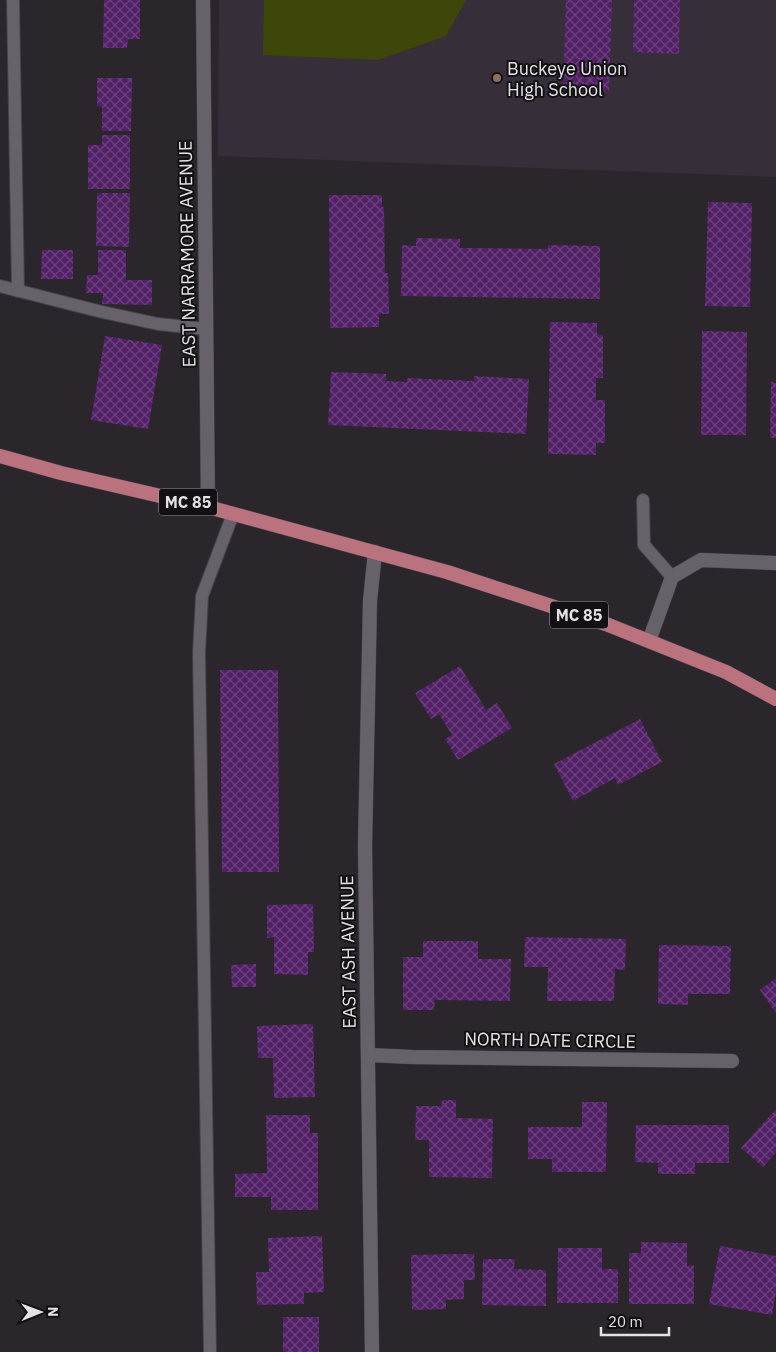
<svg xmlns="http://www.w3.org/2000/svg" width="776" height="1352" viewBox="0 0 776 1352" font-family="'IBM Plex Sans',sans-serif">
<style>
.built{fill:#362e39}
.grass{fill:#3e460a}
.building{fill:url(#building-cross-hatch)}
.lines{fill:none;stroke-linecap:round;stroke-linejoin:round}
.service-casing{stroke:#454247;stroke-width:14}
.minor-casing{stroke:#454247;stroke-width:15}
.primary-casing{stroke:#454247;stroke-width:15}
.service{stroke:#676169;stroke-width:12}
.minor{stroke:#676169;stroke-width:14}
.primary{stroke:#ba737e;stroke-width:14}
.education-dot{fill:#8d6e63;stroke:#121012;stroke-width:2}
.labels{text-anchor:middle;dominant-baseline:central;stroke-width:4;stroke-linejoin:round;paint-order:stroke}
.shield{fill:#121012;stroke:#a6a3a7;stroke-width:1}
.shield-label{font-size:16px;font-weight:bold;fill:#e5e2e7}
.poi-label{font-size:18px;fill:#e5e2e7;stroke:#121012;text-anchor:start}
.street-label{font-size:18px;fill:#e5e2e7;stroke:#121012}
</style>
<defs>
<pattern id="building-cross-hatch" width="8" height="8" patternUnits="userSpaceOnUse" patternTransform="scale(1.25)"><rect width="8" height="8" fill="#522066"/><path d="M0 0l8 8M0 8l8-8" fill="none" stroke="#6b407c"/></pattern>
</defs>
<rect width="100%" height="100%" fill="#2a262c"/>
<!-- built -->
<path class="built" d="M219,0H776V177L218,156Z"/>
<!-- grass -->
<path class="grass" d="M264,0H466L446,36L378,60L263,55Z"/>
<!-- building -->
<g class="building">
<path d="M104,0H140V39H128L127,48H103Z"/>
<path d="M566,0H612L609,91L563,89Z"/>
<path d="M634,0H680L679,54L633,52Z"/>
<path d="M97,78H132L131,131H102V107L97,106Z"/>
<path d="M102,135H130V189H88V145H102Z"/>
<path d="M97,193H130L129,247L96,246Z"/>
<path d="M329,195H382V207H384L385,273H388L389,314H379V327L330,328Z"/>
<path d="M708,202L752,203L750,307L705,306Z"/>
<path d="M416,238L460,239V248L548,249V245L600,246V299L401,296L402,245L416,246Z"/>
<path d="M42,250H73V279H41Z"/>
<path d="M98,250H126V280H152V305L102,304L103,293H86L87,275H98Z"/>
<path d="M550,322L597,323V334L603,335V378H596V400H605V443H596V455L548,454Z"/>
<path d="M702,331L747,332L746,435H701Z"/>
<path d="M105,336L162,345L148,429L91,420Z"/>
<path d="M331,372L386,374V381L407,382V378L474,381V376L529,379L526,434L328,425Z"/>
<path d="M771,382L776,383V438H770Z"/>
<path d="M460,666L486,710L497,703L512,728L458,760L445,739L452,735L439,714L431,719L415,693Z"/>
<path d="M220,670H278L279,872H222Z"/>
<path d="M640,719L662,762L618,785L615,778L573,801L554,764Z"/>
<path d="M313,904L314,952H308V975L274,974V937L267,938V905Z"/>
<path d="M525,937L626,939L625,970L615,969L614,1001H547L548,967H524Z"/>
<path d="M423,941H478V959H511L510,1001L435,1000L434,1010H403V957H423Z"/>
<path d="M659,945L731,946L730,994H688V1005L658,1004Z"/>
<path d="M256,964V987H232L231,965Z"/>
<path d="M776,978V1013L760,990Z"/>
<path d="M313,1024L315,1097L274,1098L273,1058H258L257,1026Z"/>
<path d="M442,1100H456V1118L493,1119L492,1178L429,1177V1140H415L416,1106H441Z"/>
<path d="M582,1102H607L606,1172H552V1159H528V1127H582Z"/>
<path d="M776,1109V1152L763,1167L741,1148Z"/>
<path d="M266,1115H310V1133H318V1210H271V1197H235V1174L267,1173Z"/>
<path d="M636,1125H729V1163H695V1174H658V1163L635,1162Z"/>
<path d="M322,1236L324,1292L304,1293V1304L257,1305L256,1272H269L268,1238Z"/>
<path d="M641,1242L687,1243V1266L694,1265V1304H629V1253H641Z"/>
<path d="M720,1246L776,1256V1292L772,1315L709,1304Z"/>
<path d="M558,1248H602V1269H618V1303H557Z"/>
<path d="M457,1254H474L475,1280H464V1299L446,1300V1309L412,1310L411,1255Z"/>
<path d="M483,1259H515L514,1269L546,1270V1306L482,1305Z"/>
<rect x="283" y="1317" width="36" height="35"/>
</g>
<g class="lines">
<!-- service casing -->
<g class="service-casing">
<g id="service">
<path d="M13,0L18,291"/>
<path d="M0,286L98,311L158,324L206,329"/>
<path d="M643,500L644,545L672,577"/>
<path d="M210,1352L199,653L202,596L233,514"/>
</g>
</g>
<!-- minor casing -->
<g class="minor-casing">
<g id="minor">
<path d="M203,0L208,507"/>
<path d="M649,641L672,577L701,560L776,563"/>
<path d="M369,1055L412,1057L732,1061"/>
<path d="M372,1352L365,847L370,601L375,552"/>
</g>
</g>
<!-- primary casing -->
<g class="primary-casing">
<path id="primary" d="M0,456L61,473L208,507L447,572L606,624L726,672L776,699"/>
</g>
<!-- service -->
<use href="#service" class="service"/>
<!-- minor -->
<use href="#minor" class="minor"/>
<!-- primary -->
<use href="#primary" class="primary"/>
</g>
<!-- markers -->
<circle class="education-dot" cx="497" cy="78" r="5"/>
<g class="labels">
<!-- shield labels -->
<g class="shield">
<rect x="159" y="488.5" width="58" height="27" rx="4"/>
<rect x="550" y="601.5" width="58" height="27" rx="4"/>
</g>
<g class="shield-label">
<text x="188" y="502">MC 85</text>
<text x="579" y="615">MC 85</text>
</g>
<!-- poi labels -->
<g class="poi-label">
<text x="507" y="68">Buckeye Union<tspan x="507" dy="21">High School</tspan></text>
</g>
<!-- street labels -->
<g class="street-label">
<text transform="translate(187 254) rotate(-91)">EAST NARRAMORE AVENUE</text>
<text transform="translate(348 952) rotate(-91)">EAST ASH AVENUE</text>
<text transform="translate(550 1040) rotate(1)">NORTH DATE CIRCLE</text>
</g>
</g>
<!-- north arrow -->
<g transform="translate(40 1312) rotate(89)" stroke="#121012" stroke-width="4" paint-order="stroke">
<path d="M0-4L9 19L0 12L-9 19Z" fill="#e5e2e7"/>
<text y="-8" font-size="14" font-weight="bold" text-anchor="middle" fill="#e5e2e7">N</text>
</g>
<!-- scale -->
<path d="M601 1327v8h68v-8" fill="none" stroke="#e5e2e7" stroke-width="2.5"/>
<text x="608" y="1327" font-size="15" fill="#e5e2e7" stroke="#121012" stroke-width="4" paint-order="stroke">20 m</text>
</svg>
